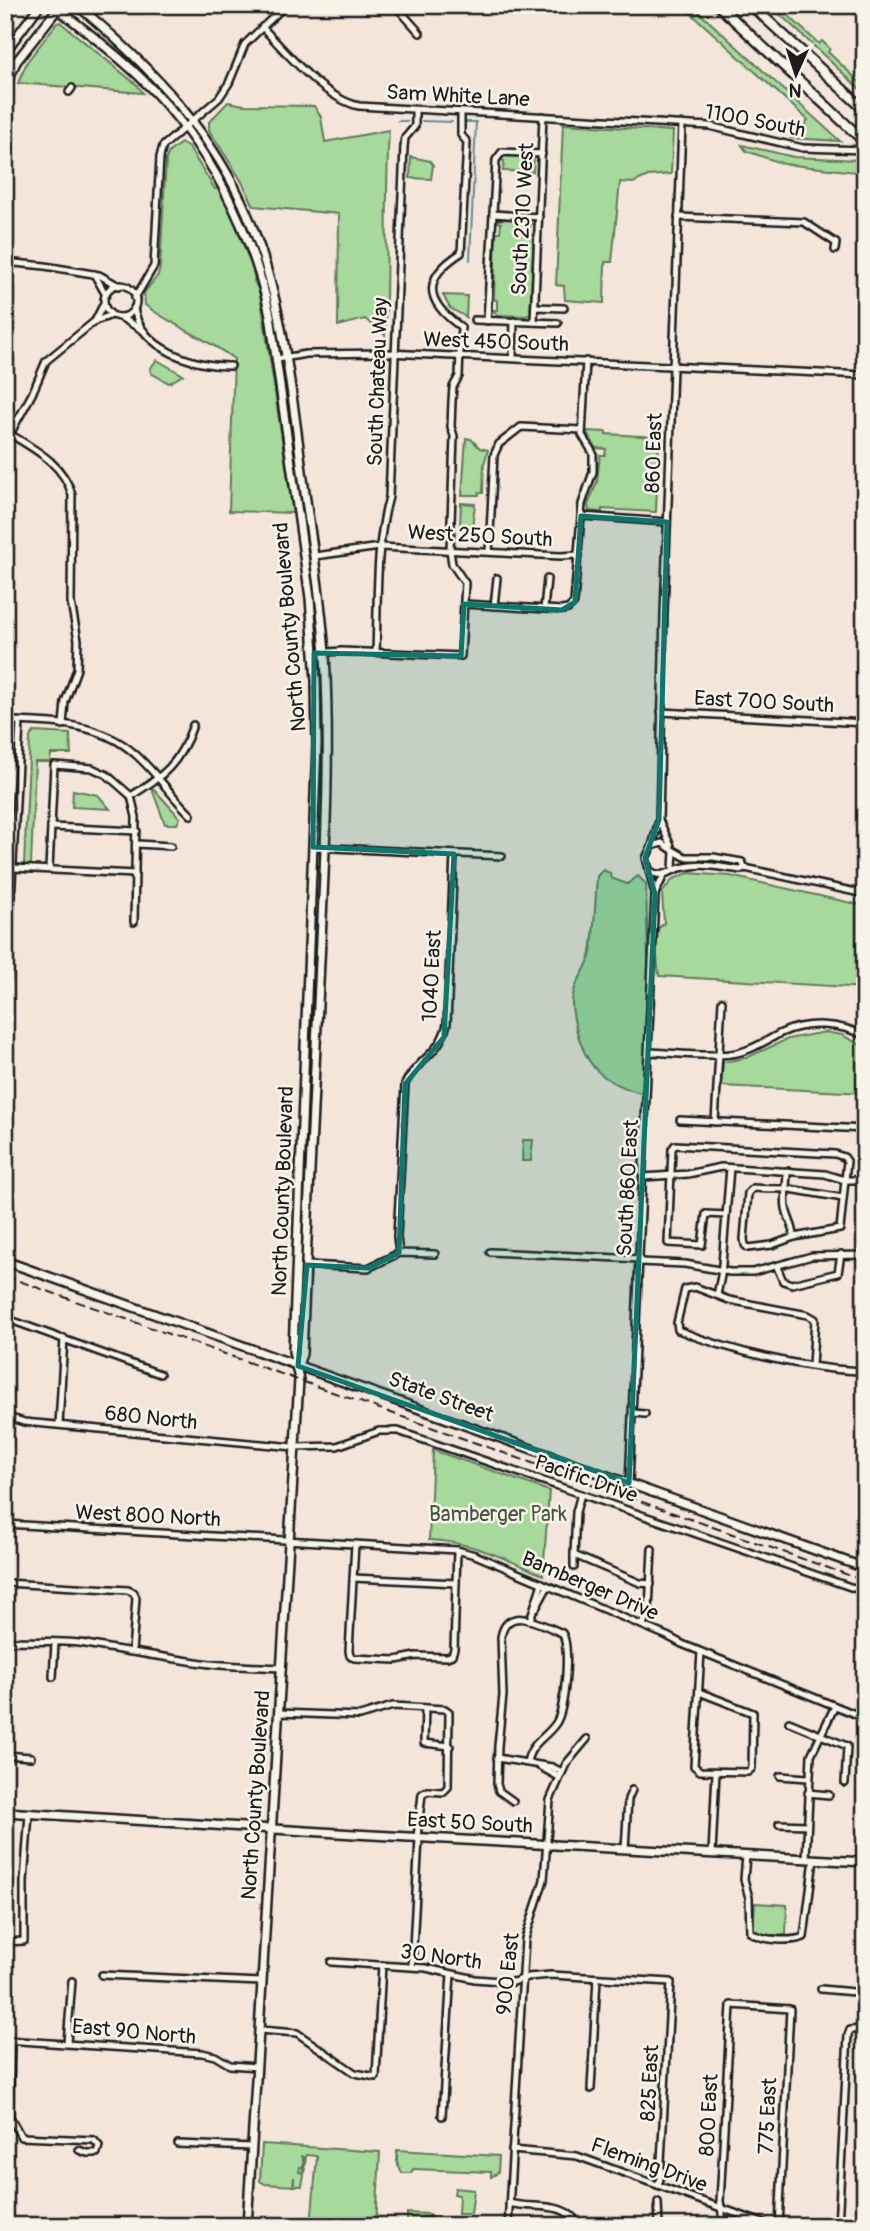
<svg xmlns="http://www.w3.org/2000/svg" width="870" height="2231" viewBox="0 0 870 2231" font-family="Pangolin,sans-serif">
<style>
.green{fill:#a6d99b;stroke:#617a5c;stroke-width:2}
.lines{fill:none;stroke-linecap:round;stroke-linejoin:round}
.stream{stroke:#608c9a;stroke-width:2}
.minor-casing{stroke:#1c1c1c;stroke-width:10}
.major-casing{stroke:#1c1c1c;stroke-width:12}
.highway-casing{stroke:#1c1c1c;stroke-width:13}
.minor{stroke:#f7f3e8;stroke-width:5}
.major{stroke:#f7f3e8;stroke-width:7}
.highway{stroke:#f7f3e8;stroke-width:8}
.rail{stroke:#1c1c1c;stroke-width:2;stroke-dasharray:10 5;stroke-linecap:butt}
.marked{fill:#0f766e;fill-opacity:0.2;stroke:#0f766e;stroke-width:5;stroke-linejoin:round}
.labels{text-anchor:middle;dominant-baseline:central;stroke-width:5;stroke-linejoin:round;paint-order:stroke}
.street-label{font-size:21px;fill:#1c1c1c;stroke:#f7f3e8}
.park-label{font-size:21px;fill:#455542;stroke:#f7f3e8}
</style>
<rect width="100%" height="100%" fill="#f4e5da"/>
<filter id="ink" filterUnits="userSpaceOnUse"><feTurbulence type="fractalNoise" baseFrequency=".0143" numOctaves="2"/><feDisplacementMap in="SourceGraphic" scale="14" xChannelSelector="R" yChannelSelector="G"/><feConvolveMatrix kernelMatrix="1 2 1 2 8 2 1 2 1" color-interpolation-filters="sRGB"/></filter>
<g filter="url(#ink)">
<!-- green -->
<g class="green">
<path d="M678,5H691L840,141L791,138L795,129L802,130L808,120L693,15Z"/>
<path d="M770,5H777L819,44L822,41L830,49L828,52L865,87V94Z"/>
<path d="M60,22L137,85L143,93L18,83L27,62L57,23Z"/>
<path d="M228,102L244,105L314,106L321,117L325,142L389,130C385,198 388,266 385,335L365,319L338,326L339,214L254,206L241,180L209,130V122Z"/>
<path d="M563,124L673,131L671,174L648,176L633,183L620,182L612,262H605L604,303L565,300L564,286L556,285Z"/>
<path d="M181,143L189,148L215,189L219,188L232,215L255,275L254,281L260,293L293,513L229,511L234,359C206,338 173,326 145,305L144,293L158,275L160,267L166,159L169,152Z"/>
<path d="M742,145L794,157L860,160L865,165V173L784,164L746,151Z"/>
<path d="M504,156L534,157L533,172L503,171L504,161L500,160Z"/>
<path d="M411,157L430,161L433,165L431,179L410,178Z"/>
<path d="M500,219L533,220L534,223L530,225V234L534,235L530,314L526,316L497,315L493,310H497V300H494L496,232H500L501,223L497,222Z"/>
<path d="M443,295L467,296L466,317L450,308Z"/>
<path d="M157,360L183,375L169,383L151,373L150,368Z"/>
<path d="M586,431L606,432V434L659,437L656,512L602,509V512L589,511L588,505L597,482L600,455H605L606,449L596,448Z"/>
<path d="M466,438L471,439L480,448L488,450L484,464L483,493H479V495H462Z"/>
<path d="M461,503L475,504L472,528L460,527Z"/>
<path d="M34,732L70,734L71,754H51L50,762H35L31,865H24L30,737Z"/>
<path d="M152,789H154L180,818L177,824H165Z"/>
<path d="M73,790L98,795L110,809L72,807Z"/>
<path d="M603,870L610,873L611,878L627,884L638,876L646,884L649,997L643,1090L640,1093C601,1081 586,1067 576,1028C573,1016 570,1003 574,991C578,977 589,967 591,952C595,927 595,901 597,876Z"/>
<path d="M688,873L730,876L865,906V988L659,976L656,947L658,929L664,923L662,893L673,879Z"/>
<path d="M825,1032L842,1035L865,1047V1093L721,1086L723,1062L746,1058L788,1039Z"/>
<path d="M523,1140H533L531,1161H522Z"/>
<path d="M433,1450L549,1491L543,1575C503,1558 473,1542 429,1540Z"/>
<path d="M755,1903L787,1905L786,1935H759L753,1929Z"/>
<path d="M262,2144L380,2152L376,2226H311L317,2156L306,2155L305,2167L304,2157L300,2156L303,2158V2167H300L299,2172L302,2173L303,2168L305,2169L302,2186H294V2177L293,2186L265,2184L260,2181Z"/>
<path d="M397,2150L499,2156L498,2173L491,2177V2172L413,2169L411,2173H402L397,2162Z"/>
<path d="M455,2188L474,2190L471,2214H458L459,2195L454,2194Z"/>
<path d="M407,2213L429,2214L430,2217H422V2225H407Z"/>
</g>
<g class="lines">
<!-- stream -->
<g class="stream">
<path d="M398,121H408"/>
<path d="M422,121L452,122"/>
<path d="M465,122H476L470,260"/>
</g>
<!-- minor casing -->
<g class="minor-casing">
<g id="minor">
<path d="M395,5L420,33"/>
<path d="M262,27C287,53 323,98 359,106L709,126L803,148L865,150"/>
<path d="M69,92L72,88"/>
<path d="M493,214L539,217"/>
<path d="M678,217L804,222L836,243L835,250"/>
<path d="M5,262L45,266L99,275L119,286"/>
<path d="M94,274L106,295"/>
<circle cx="120" cy="301" r="16"/>
<path d="M135,298L154,266L160,157L163,146L219,98L229,83L245,44L286,5"/>
<path d="M535,307L564,308"/>
<path d="M134,308C140,349 195,367 231,366"/>
<path d="M120,317L144,331"/>
<path d="M474,320L558,323"/>
<path d="M95,321L104,303"/>
<path d="M487,321L496,160L502,152L542,154"/>
<path d="M534,322L543,116"/>
<path d="M513,358L514,321"/>
<path d="M277,359L306,354L388,353L865,375"/>
<path d="M5,431C32,448 63,462 72,495L71,603L78,640L77,669L65,702L63,725"/>
<path d="M10,434L32,394L46,361L95,321L112,315"/>
<path d="M581,516L667,522"/>
<path d="M489,552L494,455L499,444L521,427L582,430"/>
<path d="M315,556L380,547L561,556L578,555"/>
<path d="M464,604L562,610L568,609L574,603L582,504L593,472V453L582,435L586,361"/>
<path d="M494,606L497,578"/>
<path d="M544,609L547,579"/>
<path d="M376,652C378,601 375,547 389,497L404,147L405,138L415,126V110"/>
<path d="M314,653L342,651L461,656L465,583L452,564L450,550L454,436L451,427L452,401L453,387L459,376L461,327C424,301 422,278 461,253L467,142L461,135V112"/>
<path d="M661,712L865,723"/>
<path d="M5,721C51,722 100,722 135,754C156,772 171,796 191,815"/>
<path d="M131,796C165,774 179,765 193,725"/>
<path d="M659,820L671,846"/>
<path d="M51,827L137,831"/>
<path d="M137,844L171,846"/>
<path d="M652,846L659,820L664,612L682,124"/>
<path d="M313,847L502,856"/>
<path d="M674,851L685,857H713L742,862L745,868"/>
<path d="M13,868L135,874"/>
<path d="M49,869L54,765L92,768L107,775L131,796L136,817L134,922"/>
<path d="M649,870C663,881 670,869 685,867C703,863 722,867 740,870L745,868L865,894"/>
<path d="M655,894L664,875"/>
<path d="M5,1023L20,722"/>
<path d="M649,1052C676,1053 705,1057 731,1054C749,1052 765,1041 781,1033C807,1021 840,1023 865,1036"/>
<path d="M680,1120L865,1129"/>
<path d="M715,1122L722,1001"/>
<path d="M787,1171C787,1183 784,1197 786,1208C788,1219 794,1226 794,1237L772,1245L748,1248L745,1245L744,1239L748,1193L753,1188C765,1189 778,1189 790,1189L843,1198"/>
<path d="M644,1177L688,1174L721,1167L825,1174L845,1180H865"/>
<path d="M726,1215L706,1214L702,1245L668,1243L672,1149L675,1145L835,1154L844,1157L847,1161L840,1229L794,1237"/>
<path d="M490,1252L640,1259"/>
<path d="M399,1253L397,1237L405,1084C417,1059 440,1055 447,1024L454,854"/>
<path d="M640,1262L685,1264L730,1272H753L812,1256L865,1255"/>
<path d="M307,1265L368,1268L399,1253L435,1254"/>
<path d="M777,1267L783,1281L792,1284L838,1273L841,1254"/>
<path d="M717,1295L721,1276L730,1168"/>
<path d="M5,1318L160,1374"/>
<path d="M812,1365L815,1319L808,1315L729,1300L695,1287L685,1289L677,1323L678,1330C729,1351 809,1370 865,1371"/>
<path d="M633,1413L645,1414"/>
<path d="M5,1416L24,1422L294,1447L337,1446L379,1431H398L865,1592"/>
<path d="M59,1425L64,1338"/>
<path d="M629,1483L655,894L646,858L652,846L662,843L674,851L673,869"/>
<path d="M5,1524L457,1550L475,1555L667,1636L682,1644L865,1718"/>
<path d="M355,1544L349,1651L350,1656L354,1658L396,1660L416,1656L447,1657L452,1655L454,1649L457,1550"/>
<path d="M574,1555L576,1512L581,1494"/>
<path d="M574,1567V1555L640,1583L651,1584"/>
<path d="M353,1578L456,1583"/>
<path d="M5,1583L128,1590L134,1593L136,1598L132,1652"/>
<path d="M536,1608L548,1586"/>
<path d="M530,1620L542,1583"/>
<path d="M643,1625L649,1609L652,1549"/>
<path d="M5,1641C31,1642 60,1640 86,1644C122,1651 159,1656 196,1662C224,1667 253,1666 282,1668"/>
<path d="M53,1677L55,1643"/>
<path d="M699,1692L753,1713L752,1768L748,1772L700,1771L694,1766L701,1652"/>
<path d="M425,1708L424,1743L450,1746"/>
<path d="M279,1713L360,1716L393,1706L445,1709L449,1712L448,1787L443,1792L427,1791L422,1794L417,1837"/>
<path d="M789,1722L847,1746L845,1783"/>
<path d="M5,1755L31,1757"/>
<path d="M497,1758L552,1767L562,1772"/>
<path d="M539,1766L559,1777"/>
<path d="M780,1776L808,1778"/>
<path d="M808,1793L829,1795"/>
<path d="M513,1801L499,1791L497,1784L498,1746L503,1695L501,1637C507,1603 542,1625 562,1633C571,1645 565,1710 556,1723C546,1738 531,1742 527,1762"/>
<path d="M779,1824L807,1825"/>
<path d="M625,1849L628,1799L632,1790"/>
<path d="M712,1854L716,1772"/>
<path d="M746,1856L744,1879L749,1898L750,1932C762,1941 791,1942 804,1937L814,1859"/>
<path d="M806,1859L811,1755L835,1706"/>
<path d="M5,1942L24,1941V1882L29,1813"/>
<path d="M331,1962L426,1968L475,1979L513,1982L528,1977L551,1975L671,1982L660,2179L658,2185"/>
<path d="M412,1966L419,1838"/>
<path d="M102,1975L261,1982"/>
<path d="M821,1989L865,1993"/>
<path d="M259,2030L297,2033L355,2073L376,2077L382,1965"/>
<path d="M5,2040L202,2053L215,2056L230,2065L257,2067"/>
<path d="M11,2040L9,2115L21,2137L94,2140L99,2146L97,2153H87L79,2150"/>
<path d="M67,2043L72,1981"/>
<path d="M591,2089L597,1978"/>
<path d="M442,2116L451,1974"/>
<path d="M178,2144L252,2147"/>
<path d="M512,2150L577,2156L771,2226"/>
<path d="M658,2202L659,2226"/>
<path d="M509,2203C535,2210 564,2199 580,2226"/>
<path d="M508,2226L525,1939L544,1880L550,1800L566,1764L587,1739"/>
<path d="M724,2226L720,2201L731,2005L790,2009L779,2226"/>
<path d="M838,2226L848,2035L850,2030L865,2029"/>
</g>
</g>
<!-- major casing -->
<g class="major-casing">
<g id="major">
<path d="M53,5C84,30 116,53 144,81C208,144 251,228 270,315L310,598L316,680L317,744L293,1351L299,1380L247,2226"/>
<path d="M77,5C142,59 204,122 241,200C281,286 290,378 302,471C310,532 321,593 325,655C331,764 324,873 319,983C313,1107 307,1230 302,1354L298,1365"/>
<path d="M5,52L40,5"/>
<path d="M5,87L16,62L59,7"/>
<path d="M5,1261L865,1568"/>
<path d="M5,1812L354,1834L865,1862"/>
</g>
</g>
<!-- highway casing -->
<g class="highway-casing">
<g id="highway">
<path d="M718,5L865,142"/>
<path d="M751,5L865,110"/>
</g>
</g>
<!-- minor -->
<use href="#minor" class="minor"/>
<!-- major -->
<use href="#major" class="major"/>
<!-- highway -->
<use href="#highway" class="highway"/>
<!-- rail -->
<path class="rail" d="M5,1276L865,1581"/>
</g>
</g>
<!-- marked area -->
<path class="marked" d="M581,516L667,522L659,820L645,858L655,894L629,1483L298,1366L307,1265L368,1268L399,1253L405,1084L444,1037L454,854L313,847L314,653L461,656L464,604L562,610L575,602Z"/>
<g class="labels">
<!-- street labels -->
<g class="street-label">
<text transform="translate(458 96) rotate(3)">Sam White Lane</text>
<text transform="translate(755 121) rotate(11)">1100 South</text>
<text transform="translate(523 219) rotate(-87)">South 2310 West</text>
<text transform="translate(496 342) rotate(2)">West 450 South</text>
<text transform="translate(378 382) rotate(-88)">South Chateau Way</text>
<text transform="translate(654 453) rotate(-88)">860 East</text>
<text transform="translate(480 536) rotate(3)">West 250 South</text>
<text transform="translate(290 627) rotate(-95)">North County Boulevard</text>
<text transform="translate(764 702) rotate(3)">East 700 South</text>
<text transform="translate(432 976) rotate(-87)">1040 East</text>
<text transform="translate(628 1188) rotate(-87)">South 860 East</text>
<text transform="translate(283 1191) rotate(-88)">North County Boulevard</text>
<text transform="translate(441 1397) rotate(20)">State Street</text>
<text transform="translate(151 1418) rotate(6)">680 North</text>
<text transform="translate(586 1479) rotate(19)">Pacific Drive</text>
<text transform="translate(148 1516) rotate(3)">West 800 North</text>
<text transform="translate(590 1586) rotate(23)">Bamberger Drive</text>
<text transform="translate(256 1795) rotate(-86)">North County Boulevard</text>
<text transform="translate(470 1823) rotate(3)">East 50 South</text>
<text transform="translate(441 1957) rotate(8)">30 North</text>
<text transform="translate(508 1974) rotate(-84)">900 East</text>
<text transform="translate(134 2032) rotate(5)">East 90 North</text>
<text transform="translate(650 2083) rotate(-87)">825 East</text>
<text transform="translate(709 2115) rotate(-87)">800 East</text>
<text transform="translate(768 2116) rotate(-87)">775 East</text>
<text transform="translate(649 2165) rotate(20)">Fleming Drive</text>
</g>
<!-- park labels -->
<g class="park-label">
<text x="498" y="1514">Bamberger Park</text>
</g>
</g>
<!-- margin -->
<rect width="870" height="2231" fill="none" stroke="#f7f3e8" stroke-width="28"/>
<rect x="14" y="14" width="842" height="2203" fill="none" stroke="#1c1c1c" stroke-width="2.5" filter="url(#ink)"/>
<!-- north arrow -->
<g transform="translate(796 74) rotate(183)" stroke="#f7f3e8" stroke-width="5" paint-order="stroke">
<path d="M0-5L12 26L0 18L-12 26Z" fill="#1c1c1c"/>
<text y="-10" font-size="19" font-weight="bold" text-anchor="middle" fill="#1c1c1c">N</text>
</g>
</svg>
